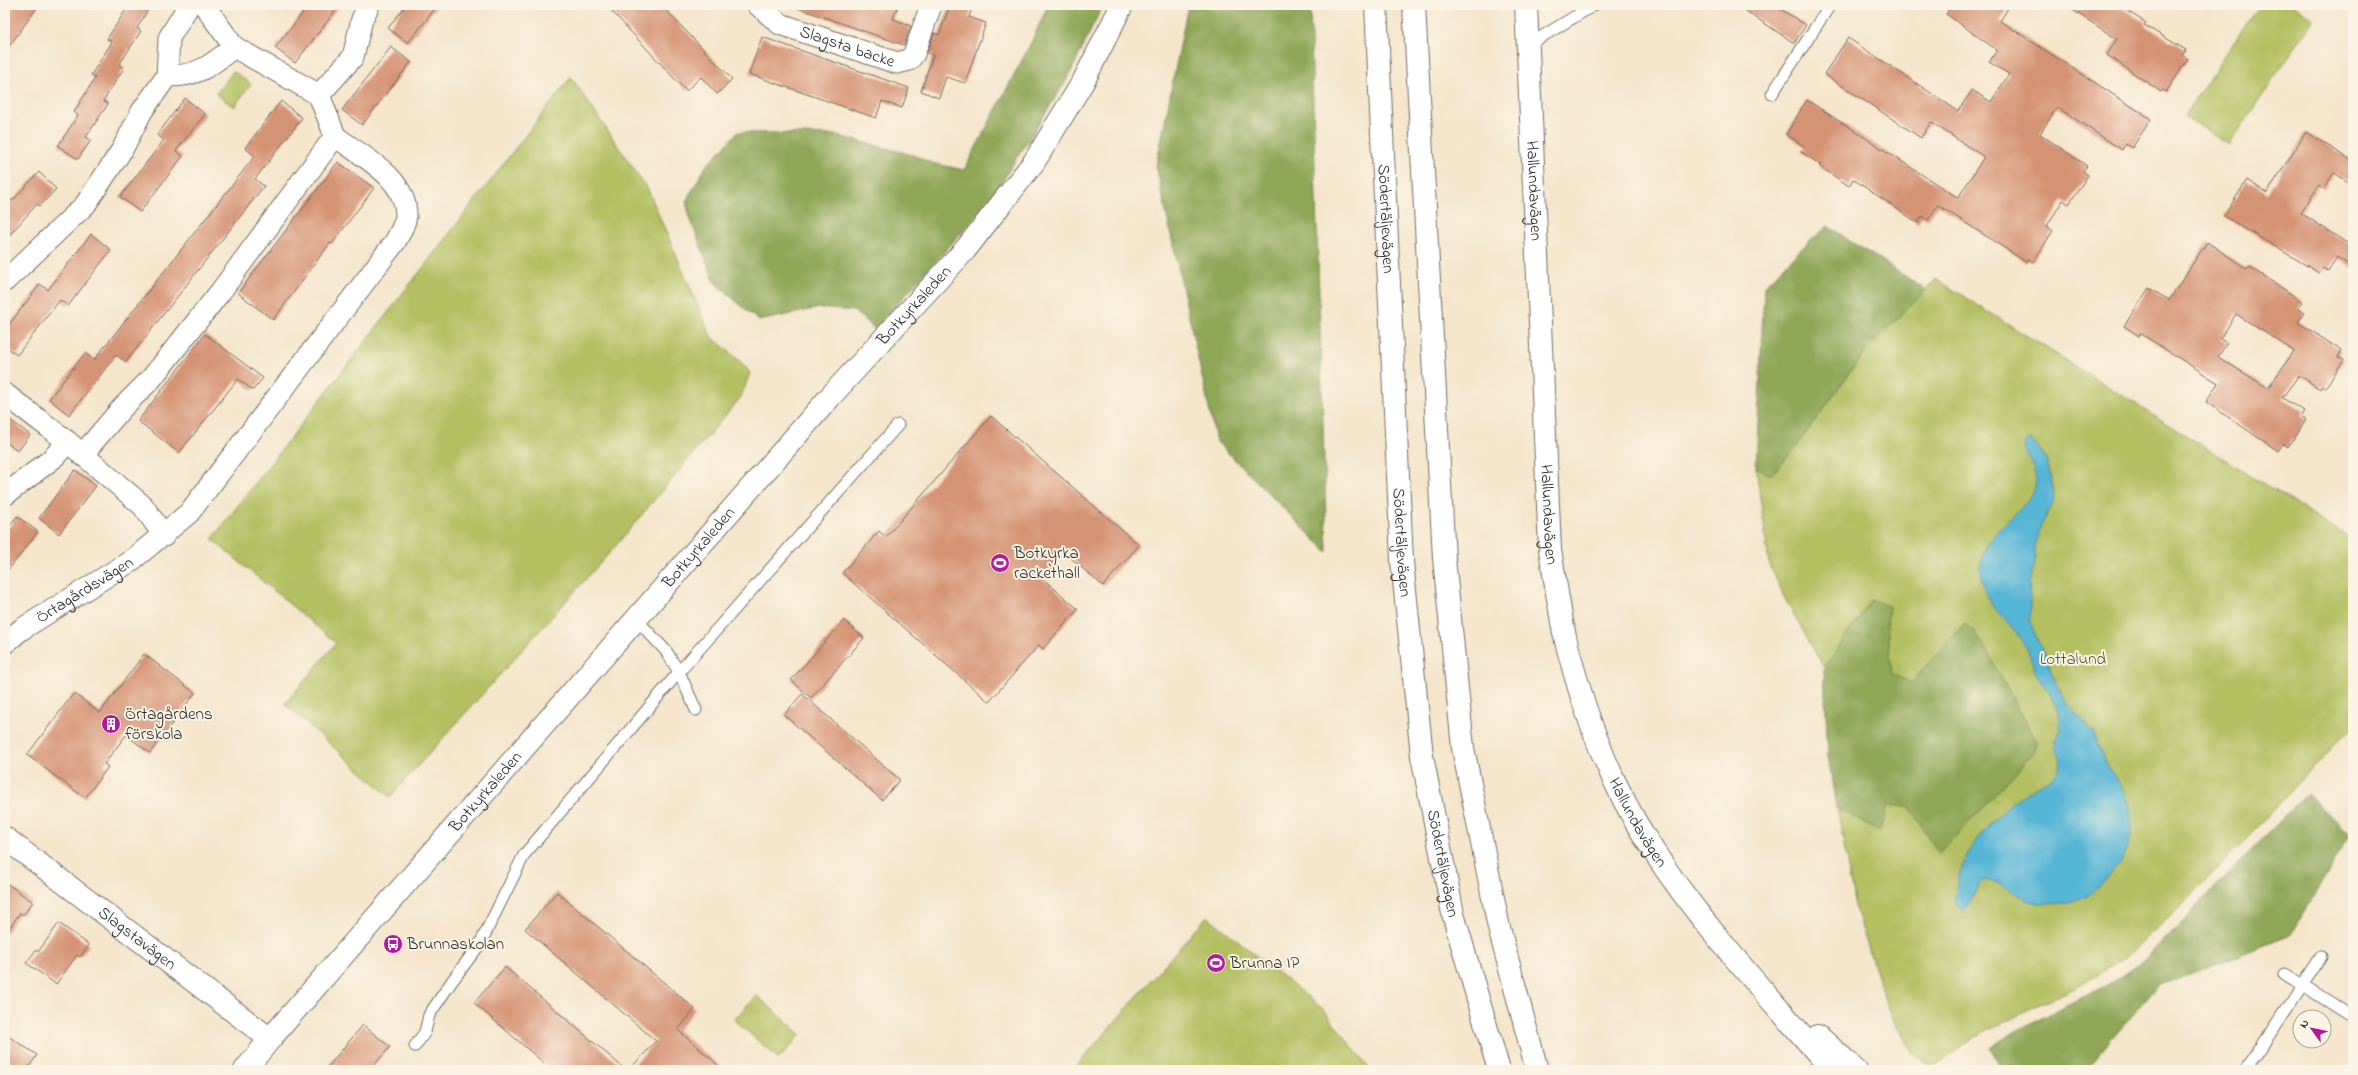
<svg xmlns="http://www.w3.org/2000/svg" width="2358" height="1075" viewBox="0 0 2358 1075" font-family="'Indie Flower',sans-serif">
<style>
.green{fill:#b3bf61;stroke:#6f7546}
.forest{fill:#8ea657;stroke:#5c6841}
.water{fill:#57b6d6;stroke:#417080}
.building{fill:#d59375;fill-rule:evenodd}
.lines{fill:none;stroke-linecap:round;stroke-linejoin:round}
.lane-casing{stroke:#726c63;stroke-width:13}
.street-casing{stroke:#726c63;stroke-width:23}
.secondary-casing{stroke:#726c63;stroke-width:24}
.highway-casing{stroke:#726c63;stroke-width:24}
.lane{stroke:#fff;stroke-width:11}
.street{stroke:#fff;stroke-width:21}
.secondary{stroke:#fff;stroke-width:22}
.highway{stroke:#fff;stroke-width:22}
.labels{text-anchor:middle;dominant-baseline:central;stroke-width:4;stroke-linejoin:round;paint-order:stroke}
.street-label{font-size:17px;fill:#2b2b2b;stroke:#fcf5e5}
.poi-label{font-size:17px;fill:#2b2b2b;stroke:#fcf5e5;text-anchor:start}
.park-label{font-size:17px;fill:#54573b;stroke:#fcf5e5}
</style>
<rect width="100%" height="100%" fill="#fcf5e5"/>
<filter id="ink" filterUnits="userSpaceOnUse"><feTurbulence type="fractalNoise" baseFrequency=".025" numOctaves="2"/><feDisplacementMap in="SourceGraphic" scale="8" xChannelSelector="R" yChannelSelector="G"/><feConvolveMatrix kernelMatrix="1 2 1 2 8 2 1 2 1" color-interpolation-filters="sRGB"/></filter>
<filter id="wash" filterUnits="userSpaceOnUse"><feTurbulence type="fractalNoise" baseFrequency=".012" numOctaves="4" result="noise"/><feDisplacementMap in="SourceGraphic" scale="16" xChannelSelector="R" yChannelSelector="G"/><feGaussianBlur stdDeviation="0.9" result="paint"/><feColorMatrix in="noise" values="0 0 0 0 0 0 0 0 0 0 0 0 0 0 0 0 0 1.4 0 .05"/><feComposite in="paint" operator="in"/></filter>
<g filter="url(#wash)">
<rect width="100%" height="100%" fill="#f5e5cb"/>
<!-- green -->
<g class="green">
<path d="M2259,5H2294L2314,19L2229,145L2184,116Z"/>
<path d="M233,71L251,84L234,107L216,94Z"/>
<path d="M571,77L648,190L711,336L742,363L750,373L741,397L612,550L390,797L285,704L336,643L212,539Z"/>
<path d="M1936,279L2336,529L2353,542V726L2192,895L2128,956L2081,985L1982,1033L1936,1065L1928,1064L1912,1052L1896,1025L1882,993L1854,902L1828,755L1824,668L1784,597L1769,563L1756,467L1771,475L1793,451L1866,350Z"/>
<path d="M1207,916L1324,1010L1370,1070H1073Z"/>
<path d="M756,995L801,1034L779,1059L734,1020Z"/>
</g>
<!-- forest -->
<g class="forest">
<path d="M1048,5H1103L1068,78L989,202L875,329L854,311L819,308L759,321L715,283L690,218L686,201L706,166L738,132L835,135L913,155L932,163L964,170L1032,41Z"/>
<path d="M1188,5H1310L1327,552L1216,441L1156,166Z"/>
<path d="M1828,226L1926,290L1866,350L1793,451L1771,475L1756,467L1764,286L1801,249Z"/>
<path d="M1871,600L1889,606L1887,624L1892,674L1911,683L1965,623L1976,632L2037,742L2034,753L1939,854L1909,806H1887L1880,831L1836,808L1828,755L1824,668Z"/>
<path d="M2307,793L2350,835L2290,936L2157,986L2084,1070H2004L1990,1048L2012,1033L2115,981L2145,960Z"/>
</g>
<!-- water -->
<path class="water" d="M2031,439L2047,461L2054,492L2053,503L2038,532L2034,548L2035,562L2029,583L2031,625L2065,702L2093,731L2105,763L2124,790L2130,806L2132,833L2120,865L2090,895L2073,902L2039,903L2026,900L1999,883L1983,881L1979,884L1964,912L1955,902C1954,858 1993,814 2029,791C2037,785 2057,778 2060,768C2063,758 2057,752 2056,742C2056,736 2059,733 2060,728C2061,723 2059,714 2058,710C2055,698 2044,687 2038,676C2032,666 2030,653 2024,643C2004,612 1979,607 1981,563C1984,527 2038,509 2036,477C2036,465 2027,458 2024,447L2026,441Z"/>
<g id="blocks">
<!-- building -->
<g class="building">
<path d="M9,5H39L5,52V11Z"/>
<path d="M129,5H151L137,28L141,31L119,65L124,68L103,101L108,104L86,137L91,140L78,159L58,146L78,115L74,112L95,78L91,75L112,42L107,39Z"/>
<path d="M309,5H340L295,63L275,48Z"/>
<path d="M406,5H438L408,43L388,28Z"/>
<path d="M606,5H661L732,79L717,94L701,77L686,91Z"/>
<path d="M796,5H898L893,19L911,26L904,45L795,7Z"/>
<path d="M950,5H973L969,17L986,23L965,83L946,77L939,98L921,91L933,55L927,53L934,33L939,35Z"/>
<path d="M1737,5H1774L1806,25L1794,43Z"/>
<path d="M1952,5H2010L2000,21L2151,119L2132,148L2126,143L2122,150L2057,107L2040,134L2087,166L2083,171L2088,175L2069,204L2063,200L2047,226L2053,231L2033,262L2028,259L2026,262L1938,205L1928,220L1922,216L1918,223L1853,179L1849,186L1819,166L1821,165L1801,152L1805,147L1786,134L1807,100L1958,198L1984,157L1931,122L1921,138L1824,74L1848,38L1958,111L1972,90L1991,102L2009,74L1989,62L1997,50L1946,14Z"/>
<path d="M2065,5H2118L2146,23L2144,25L2186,50L2182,55L2188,59L2166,92L2163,90L2161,92L2107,55L2117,39Z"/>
<path d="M762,37L909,88L902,108L882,101L876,118L749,74Z"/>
<path d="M391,47L411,62L362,125L342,110Z"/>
<path d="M185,98L205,114L176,151L183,156L140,212L120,197L164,140L157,135Z"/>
<path d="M281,101L302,118L255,179L264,186L126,362L116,355L69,415L49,399L85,353L94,360L255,156L245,148Z"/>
<path d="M2306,132L2353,161V185L2334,173L2324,189L2319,185L2301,213L2353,247V268L2337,257L2328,271L2323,268L2319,273L2224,216L2247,180L2267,193Z"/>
<path d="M338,162L374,188L332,244L330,243L273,320L238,293Z"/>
<path d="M39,172L56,189L40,206L37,204L5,240V195L12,201Z"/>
<path d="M91,234L111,250L68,306L60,300L17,355L5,346V330L40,284L48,290Z"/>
<path d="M2207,242L2247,269L2249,266L2303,302L2298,309L2304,313L2298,322L2342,351L2338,357L2344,360L2325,388L2322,386L2320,389L2299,375L2282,398L2304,411L2301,416L2306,420L2288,447L2283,444L2278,451L2206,402L2218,383L2140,333L2139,336L2124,326L2149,288L2169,300ZM2236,314L2294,351L2268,388L2218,357L2227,343L2220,339Z"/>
<path d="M205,334L263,378L253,390L238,379L179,453L138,421Z"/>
<path d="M5,416L30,435L18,451L5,441Z"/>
<path d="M991,416L1139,545L1103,586L1064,552L1042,578L1078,609L1043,649L1039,645L989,702L842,573L879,531L886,537Z"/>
<path d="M75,470L96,486L59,534L39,518Z"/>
<path d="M17,516L38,532L5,574V532Z"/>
<path d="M844,620L864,638L811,698L791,680Z"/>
<path d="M144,654L195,693L150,753L126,735L104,764L108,767L85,798L27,755L74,693L100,713Z"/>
<path d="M802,694L900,780L882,800L784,715Z"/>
<path d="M5,882L33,902L23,915L20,913L5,934Z"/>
<path d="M557,892L695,1009L678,1030L724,1070H629L656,1041L525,929Z"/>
<path d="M59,923L89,945L80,957L77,955L56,984L26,963L36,950L38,952Z"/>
<path d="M505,967L626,1070H552L474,1003Z"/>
<path d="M363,1025L390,1047L370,1070H325Z"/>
<path d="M5,1034L37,1055L27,1070H13L5,1065Z"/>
</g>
</g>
</g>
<g filter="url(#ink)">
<use href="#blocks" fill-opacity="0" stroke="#726c63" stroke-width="1"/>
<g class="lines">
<!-- lane casing -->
<g class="lane-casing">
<g id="lane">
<path d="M1528,45L1594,5"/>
<path d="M1772,94L1830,5"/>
<path d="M637,620L666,651L679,672L696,710"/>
<path d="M2285,974L2353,1017"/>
<path d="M415,1046L425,1032L429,1015L452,981L480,944L524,855L679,672L898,425"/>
<path d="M2246,1070L2321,957"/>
</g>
</g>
<!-- street casing -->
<g class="street-casing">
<g id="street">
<path d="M204,5L234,47"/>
<path id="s1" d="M758,5L780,24L897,63L909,60L914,54L931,5"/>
<path d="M167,76L169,38L189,5"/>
<path d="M319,95L353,57L362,19L369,5"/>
<path d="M5,281L85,205L122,150L142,111L167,76C198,77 211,65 234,47L319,95L335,136L221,291L151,379L123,407L82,455"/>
<path d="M5,394L68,442L143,506L164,536"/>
<path d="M5,495L52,459L68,442"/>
<path id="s2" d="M5,643L22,629L131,561L189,513L395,242C399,235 405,224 406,216C407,177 362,157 335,136"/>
</g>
</g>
<!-- secondary casing -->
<g class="secondary-casing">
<g id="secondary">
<path id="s3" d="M1526,5L1550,550C1555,579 1559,608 1565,637C1582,706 1608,779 1646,839C1698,923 1768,995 1832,1070"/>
<path id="s4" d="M5,838L270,1039"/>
<path d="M1818,1036L1856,1070"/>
<path id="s5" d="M245,1070L270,1039L829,398L965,250L1034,162L1083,82L1122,5"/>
</g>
</g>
<!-- highway casing -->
<g class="highway-casing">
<g id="highway">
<path id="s6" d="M1376,5L1402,561L1422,756L1453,914L1499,1070"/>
<path d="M1414,5L1444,558L1463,748L1499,928L1537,1070"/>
</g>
</g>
<!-- lane -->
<use href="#lane" class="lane"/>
<!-- street -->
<use href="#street" class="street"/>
<!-- secondary -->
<use href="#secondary" class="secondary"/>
<!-- highway -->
<use href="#highway" class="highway"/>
</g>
</g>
<!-- icons -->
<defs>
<g id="stadium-disc" transform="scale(1)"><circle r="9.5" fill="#b5179e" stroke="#fcf5e5"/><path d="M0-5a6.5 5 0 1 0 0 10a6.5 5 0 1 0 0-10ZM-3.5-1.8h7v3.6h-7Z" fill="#fff"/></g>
<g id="building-disc" transform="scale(1)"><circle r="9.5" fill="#b5179e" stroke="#fcf5e5"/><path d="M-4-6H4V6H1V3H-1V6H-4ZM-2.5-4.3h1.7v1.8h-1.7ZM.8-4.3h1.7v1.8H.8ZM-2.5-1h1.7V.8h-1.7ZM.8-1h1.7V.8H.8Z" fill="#fff"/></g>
<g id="bus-disc" transform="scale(1)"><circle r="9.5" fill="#b5179e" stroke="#fcf5e5"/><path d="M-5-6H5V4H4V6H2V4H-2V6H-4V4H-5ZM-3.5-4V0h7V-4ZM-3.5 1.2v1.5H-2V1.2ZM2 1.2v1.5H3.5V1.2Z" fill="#fff"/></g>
</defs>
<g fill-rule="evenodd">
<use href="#stadium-disc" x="1000" y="563"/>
<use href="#building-disc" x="111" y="724"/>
<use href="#bus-disc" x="393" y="944"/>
<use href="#stadium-disc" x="1216" y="963"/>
</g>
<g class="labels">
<!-- street labels -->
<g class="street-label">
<text stroke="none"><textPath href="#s1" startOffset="100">Slagsta backe</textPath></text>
<text stroke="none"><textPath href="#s3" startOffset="186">Hallundavägen</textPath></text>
<text stroke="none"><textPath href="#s6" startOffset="214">Södertäljevägen</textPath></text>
<text stroke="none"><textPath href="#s5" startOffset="1016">Botkyrkaleden</textPath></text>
<text stroke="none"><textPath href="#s3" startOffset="510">Hallundavägen</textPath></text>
<text stroke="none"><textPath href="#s6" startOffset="538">Södertäljevägen</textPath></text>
<text stroke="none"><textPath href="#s5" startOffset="692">Botkyrkaleden</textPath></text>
<text stroke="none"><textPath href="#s2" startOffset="96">Örtagårdsvägen</textPath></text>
<text stroke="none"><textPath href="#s5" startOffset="368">Botkyrkaleden</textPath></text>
<text stroke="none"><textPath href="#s3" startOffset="834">Hallundavägen</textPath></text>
<text stroke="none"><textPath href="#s6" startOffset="862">Södertäljevägen</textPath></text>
<text stroke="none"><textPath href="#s4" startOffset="166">Slagstavägen</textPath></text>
</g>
<!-- poi labels -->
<g class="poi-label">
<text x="1014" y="553">Botkyrka<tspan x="1014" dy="20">rackethall</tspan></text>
<text x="125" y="714">Örtagårdens<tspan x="125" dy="20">förskola</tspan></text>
<text x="407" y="944">Brunnaskolan</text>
<text x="1230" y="963">Brunna IP</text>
</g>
<!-- park labels -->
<g class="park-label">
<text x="2073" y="659">Lottalund</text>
</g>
</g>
<!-- margin -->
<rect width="2358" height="1075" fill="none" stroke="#fcf5e5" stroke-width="20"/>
<!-- north arrow -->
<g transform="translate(2312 1029) rotate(303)"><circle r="19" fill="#fcf5e5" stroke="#a8a49b"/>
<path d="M0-3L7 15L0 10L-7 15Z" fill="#b5179e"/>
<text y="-6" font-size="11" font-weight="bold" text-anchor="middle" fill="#2b2b2b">N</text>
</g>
</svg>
